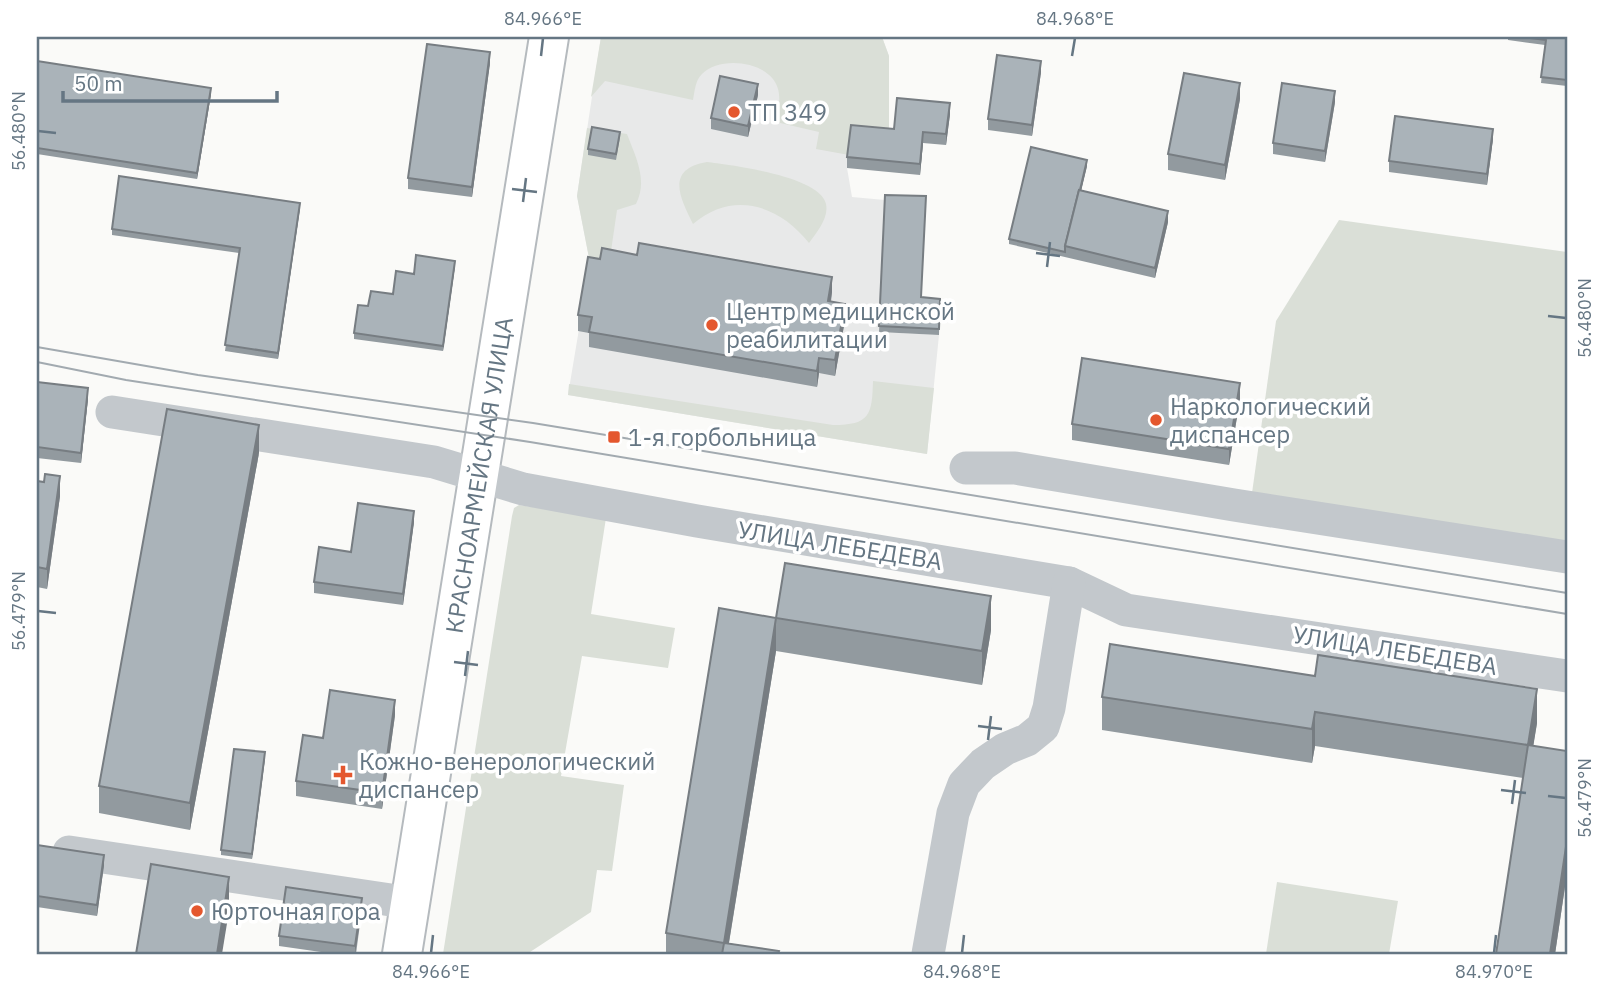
<svg xmlns="http://www.w3.org/2000/svg" width="1604" height="991" viewBox="0 0 1604 991" font-family="'IBM Plex Sans',sans-serif">
<style>
.built{fill:#e8e9e9}
.green{fill:#dadfd7}
.lines{fill:none;stroke-linecap:round;stroke-linejoin:round}
.major-casing{stroke:#b5babe;stroke-width:42}
.minor{stroke:#c3c8cc;stroke-width:33}
.major{stroke:#fff;stroke-width:38}
.tram{stroke:#a2aab0;stroke-width:2}
.wall{fill:#929a9f}
.shaded-wall{fill:#777d82}
.building{fill:#aab3b9;stroke:#777d82;stroke-width:2}
.ticks{fill:none;stroke:#657683;stroke-width:2.5}
.poi-dot{fill:#e4572e;stroke:#fff;stroke-width:2.5}
.labels{text-anchor:middle;dominant-baseline:central;stroke-width:7;stroke-linejoin:round;paint-order:stroke}
.poi-label{font-size:24px;fill:#657683;stroke:#fff;text-anchor:start}
.street-label{font-size:24px;fill:#657683;stroke:#fff}
.neatline{fill:none;stroke:#657683;stroke-width:2.5}
.ticks-label{font-size:18px;text-anchor:middle;fill:#657683}
</style>
<rect width="100%" height="100%" fill="#fafaf8"/>
<!-- built -->
<path class="built" d="M601,37H882L889,56L851,135L847,168L852,197L885,200L879,332L939,335L927,454L568,395L590,263L577,196Z"/>
<!-- green -->
<g class="green">
<path d="M601,37H882L889,56V139L849,155L816,149L819,132L776,122C778,112 781,100 778,89C771,61 720,55 702,74C695,81 695,90 693,100L605,81L591,97Z"/>
<path d="M587,128L627,134C636,158 648,180 636,204L617,210L609,265L590,263L577,196Z"/>
<path d="M707,162C731,165 820,176 826,204C829,218 817,232 809,243C779,205 733,190 693,224C680,198 665,169 707,162Z"/>
<path d="M1339,220L1567,252V544L1252,493L1276,321Z"/>
<path d="M873,381L934,388L927,454L568,395L569,384L833,425C870,425 872,415 873,381Z"/>
<path d="M519,505L606,518L591,614L675,628L668,668L582,656L561,776L624,785L612,871L597,870L591,912L527,954H443L512,516L514,508Z"/>
<path d="M1277,882L1398,901L1389,954H1266Z"/>
</g>
<g class="lines">
<!-- major casing -->
<g class="major-casing">
<g id="major">
<path id="s1" d="M402,954L549,37"/>
</g>
</g>
<!-- minor -->
<g class="minor">
<path d="M112,412L434,462L523,489L697,521L1069,583L1126,610L1567,676"/>
<path d="M966,468H1015L1234,505L1567,557"/>
<path d="M69,852L411,903"/>
<path d="M928,954L953,813L964,784L983,764L1005,749L1027,740L1043,727L1049,708L1069,583"/>
</g>
<!-- major -->
<use href="#major" class="major"/>
<!-- tram -->
<g class="tram">
<path d="M37,347L198,375L533,423L1567,593"/>
<path d="M37,362L126,380L530,442L1567,614"/>
</g>
</g>
<!-- wall -->
<g class="wall">
<path d="M1508,37H1567V86L1541,83L1545,45L1508,40Z"/>
<path d="M37,61L211,94L197,179L37,154Z"/>
<path d="M490,63L472,197L408,189V178Z"/>
<path d="M1041,72L1032,136L988,130V119Z"/>
<path d="M758,95L748,137L711,129V118Z"/>
<path d="M1240,99L1225,180L1168,170V154Z"/>
<path d="M1335,102L1325,162L1273,154V143Z"/>
<path d="M950,114L946,145L923,143L920,175L847,168V157L894,129Z"/>
<path d="M620,137L616,160L588,155V149Z"/>
<path d="M1493,139L1487,185L1389,172V161Z"/>
<path d="M1087,166L1081,190L1168,222L1155,278L1009,244V239Z"/>
<path d="M885,195L921,297L940,299L939,335L879,332Z"/>
<path d="M300,208L278,359L225,351L239,253L112,235V229Z"/>
<path d="M600,259L832,292L831,302L845,320L835,376L819,373L817,387L589,347V333L578,331V315Z"/>
<path d="M455,266L443,351L354,339V333L368,306L393,294L414,274Z"/>
<path d="M37,382L88,399L81,463L37,458Z"/>
<path d="M1240,399L1229,465L1072,440V424Z"/>
<path d="M259,453L190,830L99,813V786Z"/>
<path d="M37,481L60,496L47,589L37,587Z"/>
<path d="M414,522L403,605L314,593V582L351,552Z"/>
<path d="M776,618L991,630L982,685L776,651L729,943L779,954H666V933Z"/>
<path d="M1102,697L1537,723L1533,746L1567,873L1555,954H1496L1523,778L1315,746L1312,763L1102,730Z"/>
<path d="M395,715L382,809L296,796V781Z"/>
<path d="M265,758L252,859L221,855V850Z"/>
<path d="M37,845L104,865L97,916L37,907Z"/>
<path d="M362,909L356,954H335L279,946V936Z"/>
</g>
<!-- shaded-wall -->
<g class="shaded-wall">
<path d="M490,52V63L472,197V187Z"/>
<path d="M1041,61V72L1032,136V125Z"/>
<path d="M1240,83V99L1225,180V165Z"/>
<path d="M758,84V95L748,137V126Z"/>
<path d="M211,88V94L197,179V173Z"/>
<path d="M1335,91V102L1325,162V151Z"/>
<path d="M950,103V114L946,145V134Z"/>
<path d="M1493,129V139L1487,185V174Z"/>
<path d="M923,132V143L920,175V164Z"/>
<path d="M1087,160V166L1068,247Z"/>
<path d="M300,203V208L278,359V353Z"/>
<path d="M1168,211V222L1155,278V268Z"/>
<path d="M455,261V266L443,351V346Z"/>
<path d="M832,277V292L828,317V301Z"/>
<path d="M845,304V320L835,376V360Z"/>
<path d="M819,358V373L817,387V371Z"/>
<path d="M1240,383V399L1229,465V449Z"/>
<path d="M88,388V399L81,463V453Z"/>
<path d="M259,425V453L190,830V803Z"/>
<path d="M60,476V496L47,589V569Z"/>
<path d="M414,511V522L403,605V594Z"/>
<path d="M991,596V630L982,685V651Z"/>
<path d="M38,613V633L37,642V622Z"/>
<path d="M776,618V651L727,954L724,943Z"/>
<path d="M1537,689V723L1528,779V745Z"/>
<path d="M395,700V715L382,809V793Z"/>
<path d="M1315,712V746L1312,763V729Z"/>
<path d="M265,752V758L252,859V854Z"/>
<path d="M1567,840V873L1555,954H1550Z"/>
<path d="M104,855V865L97,916V905Z"/>
<path d="M229,877V911L222,954H217Z"/>
<path d="M362,898V909L355,954V946Z"/>
</g>
<!-- building -->
<g class="building">
<path d="M1523,37H1567V80L1541,77L1546,40Z"/>
<path d="M427,44L490,52L472,187L408,178Z"/>
<path d="M997,55L1041,61L1032,125L988,119Z"/>
<path d="M37,61L211,88L197,173L37,148Z"/>
<path d="M1184,73L1240,83L1225,165L1168,154Z"/>
<path d="M720,76L758,84L748,126L711,118Z"/>
<path d="M1282,83L1335,91L1325,151L1273,143Z"/>
<path d="M897,98L950,103L946,134L923,132L920,164L847,157L851,125L894,129Z"/>
<path d="M1395,116L1493,129L1487,174L1389,161Z"/>
<path d="M592,127L620,132L616,154L588,149Z"/>
<path d="M1031,147L1087,160L1080,190H1079L1065,246V252L1009,239Z"/>
<path d="M119,176L300,203L278,353L225,345L240,248L112,229Z"/>
<path d="M1079,190L1168,211L1155,268L1065,246Z"/>
<path d="M885,195L926,196L921,297L940,299L939,329L879,326Z"/>
<path d="M639,243L832,277L828,301L845,304L835,360L819,358L817,371L589,332L592,317L578,315L588,257L600,259L602,248L637,255Z"/>
<path d="M416,255L455,261L443,346L354,333L358,305L368,306L371,291L393,294L396,271L414,274Z"/>
<path d="M1082,358L1240,383L1229,449L1072,424Z"/>
<path d="M37,382L88,388L81,453L37,447Z"/>
<path d="M167,409L259,425L190,803L99,786Z"/>
<path d="M45,474L60,476L47,569L37,567V481L44,482Z"/>
<path d="M358,503L414,511L403,594L314,582L319,547L351,552Z"/>
<path d="M785,563L991,596L982,651L776,618Z"/>
<path d="M719,608L776,618L724,943L779,951L778,954H722L724,943L666,933Z"/>
<path d="M1110,644L1315,676L1318,655L1537,689L1528,745L1315,712L1312,729L1102,697Z"/>
<path d="M330,690L395,700L382,793L296,781L303,735L323,738Z"/>
<path d="M1528,745L1567,751V840L1550,954H1496Z"/>
<path d="M234,749L265,752L252,854L221,850Z"/>
<path d="M37,845L104,855L97,905L37,896Z"/>
<path d="M151,864L229,877L217,954H136Z"/>
<path d="M286,887L362,898L355,946L279,936Z"/>
</g>
<!-- ticks -->
<path class="ticks" d="M541,56L543,38M1072,56L1075,38M38,131L56,133M512,189L537,192M523,202L526,178M1036,253L1060,256M1047,267L1050,242M1548,316L1566,318M38,611L56,613M454,662L478,665M465,676L468,651M978,726L1002,729M988,740L991,716M1501,790L1526,793M1548,796L1566,798M1512,804L1515,780M431,953L433,935M962,953L964,935M1494,953L1496,935"/>
<!-- markers -->
<g class="poi-dot">
<circle cx="734" cy="112" r="7"/>
<circle cx="712" cy="325" r="7"/>
<circle cx="1156" cy="420" r="7"/>
<rect x="607" y="430" width="14" height="14" rx="3.5"/>
<path d="M339.5 764.5h7v7h7v7h-7v7h-7v-7h-7v-7h7z"/>
<circle cx="197" cy="911" r="7"/>
</g>
<g class="labels">
<!-- poi labels -->
<g class="poi-label">
<text x="748" y="112">ТП 349</text>
<text x="726" y="311">Центр медицинской<tspan x="726" dy="28">реабилитации</tspan></text>
<text x="1170" y="406">Наркологический<tspan x="1170" dy="28">диспансер</tspan></text>
<text x="628" y="437">1-я горбольница</text>
<text x="359" y="761">Кожно-венерологический<tspan x="359" dy="28">диспансер</tspan></text>
<text x="211" y="911">Юрточная гора</text>
</g>
<!-- street labels -->
<g class="street-label">
<text stroke="none"><textPath href="#s1" startOffset="485">КРАСНОАРМЕЙСКАЯ УЛИЦА</textPath></text>
<text transform="translate(840 545) rotate(9)">УЛИЦА ЛЕБЕДЕВА</text>
<text transform="translate(1395 650) rotate(9)">УЛИЦА ЛЕБЕДЕВА</text>
</g>
</g>
<!-- border -->
<rect width="1604" height="991" fill="none" stroke="#ffffff" stroke-width="77"/>
<!-- scale -->
<path d="M63 91v10h214v-10" fill="none" stroke="#657683" stroke-width="3.5"/>
<text x="74" y="91" font-size="21" fill="#657683" stroke="#ffffff" stroke-width="5" paint-order="stroke">50 m</text>
<rect x="38" y="38" width="1528" height="915" class="neatline"/>
<g class="ticks-label">
<text x="543" y="25">84.966°E</text>
<text x="1075" y="25">84.968°E</text>
<text transform="translate(19 131) rotate(-90)" y="6">56.480°N</text>
<text transform="translate(1585 318) rotate(-90)" y="6">56.480°N</text>
<text transform="translate(19 611) rotate(-90)" y="6">56.479°N</text>
<text transform="translate(1585 798) rotate(-90)" y="6">56.479°N</text>
<text x="431" y="978">84.966°E</text>
<text x="962" y="978">84.968°E</text>
<text x="1494" y="978">84.970°E</text>
</g>
</svg>
